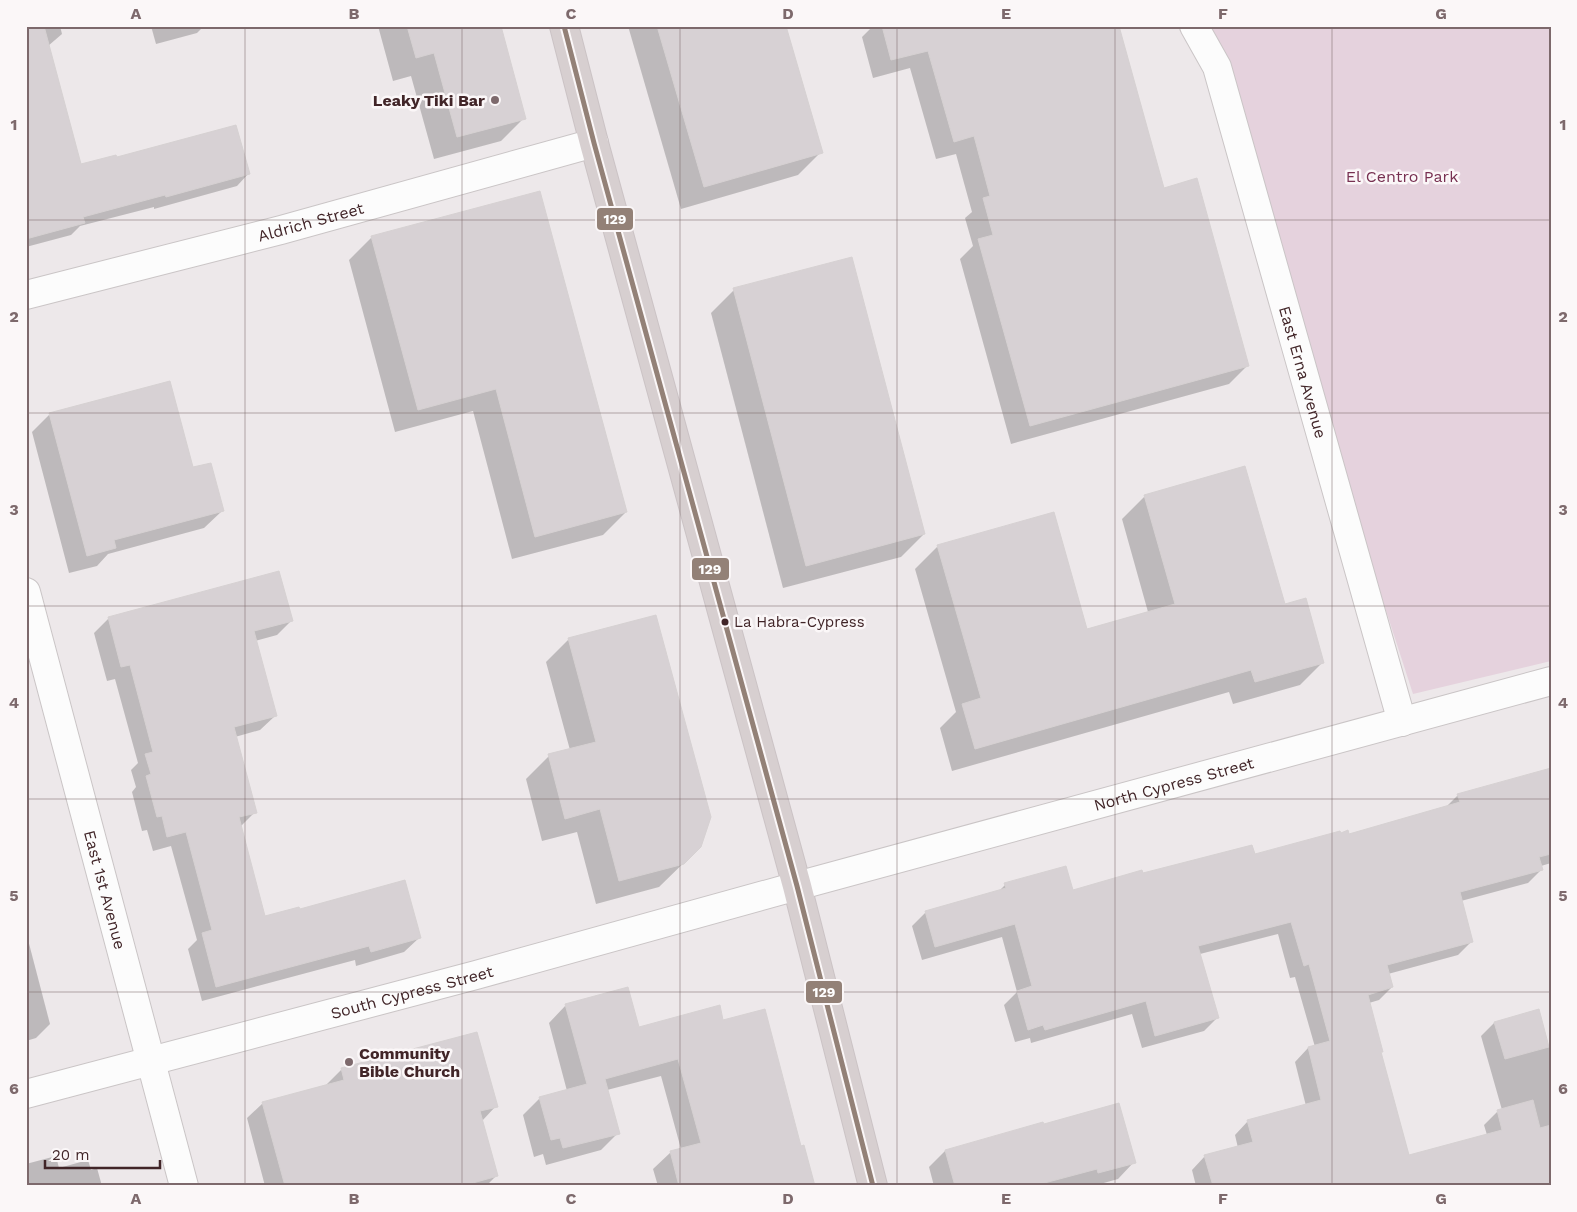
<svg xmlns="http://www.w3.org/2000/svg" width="1577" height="1212" viewBox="0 0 1577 1212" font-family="'Work Sans',sans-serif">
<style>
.green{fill:#e5d2dd}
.shadow{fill:#0003}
.building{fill:#d7d1d4;stroke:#d6d1d2}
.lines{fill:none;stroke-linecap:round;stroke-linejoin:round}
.minor-casing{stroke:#cac5c6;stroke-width:30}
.major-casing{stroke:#cbc3c5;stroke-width:30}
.minor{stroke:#fcfcfc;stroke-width:28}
.major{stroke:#d7cfd0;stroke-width:28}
.bus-1-casing{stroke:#fbf7f8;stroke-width:9}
.bus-1{stroke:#938177;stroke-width:5}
.grid{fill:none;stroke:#7d696c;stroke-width:1;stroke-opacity:0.55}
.poi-dot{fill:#7d696c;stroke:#fbf7f8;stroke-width:2}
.bus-dot{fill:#412528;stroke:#fbf7f8;stroke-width:2}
.labels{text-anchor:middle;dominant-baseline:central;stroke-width:5;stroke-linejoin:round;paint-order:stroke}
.bus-label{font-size:15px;fill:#412528;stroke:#fbf7f8;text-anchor:start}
.poi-label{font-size:16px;font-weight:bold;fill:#412528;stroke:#fbf7f8;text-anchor:end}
.park-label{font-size:16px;fill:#773051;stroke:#fbf7f8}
.street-label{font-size:16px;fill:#412528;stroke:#fbf7f8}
.line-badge{stroke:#fbf7f8;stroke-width:2}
.badge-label{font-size:14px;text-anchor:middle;font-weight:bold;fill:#fff}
.neatline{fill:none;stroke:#7d696c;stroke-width:2}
.grid-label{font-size:16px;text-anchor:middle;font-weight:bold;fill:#7d696c}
</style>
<rect width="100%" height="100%" fill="#ede8ea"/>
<!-- green -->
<path class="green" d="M1197,26H1551V661L1413,694Z"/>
<!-- shadow -->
<g class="shadow">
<path d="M26,26H60L62,34L48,46L80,166L116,158L249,173L237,186L154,209V207L80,226L71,235L26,247Z"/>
<path d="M151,26H204L197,33L156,44Z"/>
<path d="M378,26H500L524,118L501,141L434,159L411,76L393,81Z"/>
<path d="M628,26H785L821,152L798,175L681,209Z"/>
<path d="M873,26H1118L1163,189L1248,365L1229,384L1011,444L960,259L973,246L965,218L972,212L956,154L936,159L910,68L873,78L862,37Z"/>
<path d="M372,237L626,512L603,535L512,559L473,411L395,432L349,260Z"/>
<path d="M734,290L924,534L901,557L783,588L711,313Z"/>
<path d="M49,415L192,469L222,511L204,528L108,554L97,566L69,573L32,432Z"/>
<path d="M1145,496L1284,605L1323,662L1300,685L1233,704L1229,692L952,771L940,728L956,712L915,569L938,546L1086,630L1148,612L1122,519Z"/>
<path d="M109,618L292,620L277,635L255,641L275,716L260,730L235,737L255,812L240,827L264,917L299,911L419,938L404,952L356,966L355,960L202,1001L188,949L197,940L171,846L153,851L147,830L142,831L132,792L136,787L131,770L138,763L115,679L107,681L94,633Z"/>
<path d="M569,639L700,847L659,887L596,904L577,832L542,841L526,779L549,756L570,750L546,662Z"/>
<path d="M1551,770V863L1541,866L1542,869L1528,883L1461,901L1471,942L1458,955L1388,974L1392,987L1379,1000L1369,1003L1382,1051L1380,1053L1409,1156L1487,1135L1484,1125L1498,1111L1502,1110L1481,1036L1494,1023L1548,1045H1551V1186H1196L1192,1170L1205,1156L1238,1148L1235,1135L1248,1121L1306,1106L1295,1062L1308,1048L1315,1047L1295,977L1290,978L1278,934L1200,954L1217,1018L1204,1031L1142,1048L1132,1014L1031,1043L1030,1038L1015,1042L1004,1005L1017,992L1002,937L922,960L912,926L926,912L998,892L1005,885L1072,892L1143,874L1254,856L1348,835L1445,808L1458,795Z"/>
<path d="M26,932L50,1024L36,1038L26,1041Z"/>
<path d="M566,1005L638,1029L723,1021L801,1147L814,1186H658L653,1169L671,1152L681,1149L661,1076L607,1090L618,1133L601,1150L546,1165L543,1154L534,1157L523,1115L540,1098L567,1091L549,1023Z"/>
<path d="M477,1033L496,1106L482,1121L496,1176L486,1186H265L247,1118L263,1103L326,1085L341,1070Z"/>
<path d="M1043,1126L1134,1162L1118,1179L1093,1186H1081V1184L1075,1186H934L929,1167L945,1151Z"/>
<path d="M56,1156L59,1168L88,1160L91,1170L97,1168L102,1186H26V1164Z"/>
</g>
<!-- building -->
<g class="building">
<path d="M26,26H44L81,164L116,155L117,157L236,125L250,174L166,197L165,195L83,217L85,223L26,239Z"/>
<path d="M407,26H501L526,119L457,137L434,53L416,58Z"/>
<path d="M657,26H786L823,153L704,187Z"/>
<path d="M882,26H1119L1164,188L1197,178L1249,366L1030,426L978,239L993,235L983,198L990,196L974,136L954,142L928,51L891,60Z"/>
<path d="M540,191L627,512L535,537L496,389L418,410L371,236Z"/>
<path d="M852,257L925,534L806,566L733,288Z"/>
<path d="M170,381L193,467L211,463L224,511L114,540L116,548L87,556L49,413Z"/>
<path d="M1245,466L1285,604L1306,598L1324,663L1255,682L1251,670L975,749L962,704L981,698L937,545L1054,512L1087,629L1175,604L1144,495Z"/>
<path d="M279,571L293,621L254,631L277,716L234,727L257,813L239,817L265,916L299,907L300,909L405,880L421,938L371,952L369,946L216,987L202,933L212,930L186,832L167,837L162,816L157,817L146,776L151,774L145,754L153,752L130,665L121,667L108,617Z"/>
<path d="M656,615L711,817L701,847L684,864L619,881L600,809L565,819L548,754L596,742L568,638Z"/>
<path d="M1551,768V854L1539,857L1543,870L1460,892L1473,942L1387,965L1393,987L1368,995L1383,1052H1381L1409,1155L1502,1130L1497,1110L1533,1100L1540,1128L1551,1125V1186H1213L1204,1155L1253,1142L1247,1120L1321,1100L1308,1047L1330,1041L1309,964L1304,966L1291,922L1198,946L1219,1018L1155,1036L1146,1001L1045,1030L1043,1025L1028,1030L1017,991L1032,986L1015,924L935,947L925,911L1006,888L1004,883L1066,866L1073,890L1142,870L1143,873L1252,845L1255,854L1340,831L1341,833L1348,830L1349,834L1460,802L1457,794Z"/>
<path d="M628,987L639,1027L720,1005L723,1020L765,1009L801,1146L804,1145L815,1186H679L670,1151L701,1143L678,1059L605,1079L620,1134L563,1148L560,1138L551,1140L539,1097L587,1084L565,1004Z"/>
<path d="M1539,1009L1549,1047L1505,1059L1494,1022Z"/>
<path d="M477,1032L498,1107L480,1111L498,1176L462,1186H285L262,1102L344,1080L341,1068Z"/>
<path d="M1119,1103L1136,1163L1098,1173L1097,1169L1033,1186H955L945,1150L1043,1122L1044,1124Z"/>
</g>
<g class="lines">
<!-- minor casing -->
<g class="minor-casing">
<g id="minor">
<path id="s1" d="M1194,26L1217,67L1402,722"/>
<path id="s2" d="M26,295L281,230L594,143"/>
<path id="s3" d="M26,592L184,1186"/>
<path id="s4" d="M26,1094L476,975L797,886L1551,681"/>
</g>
</g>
<!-- major casing -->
<g class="major-casing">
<path id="major" d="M564,26L594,143L797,886L873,1186"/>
</g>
<!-- minor -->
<use href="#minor" class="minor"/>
<!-- major -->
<use href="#major" class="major"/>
<!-- bus-1 casing -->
<g class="bus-1-casing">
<path id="bus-1" d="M564,26L594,143L797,886L873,1186"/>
</g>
<!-- bus-1 -->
<use href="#bus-1" class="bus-1"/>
</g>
<!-- grid -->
<path class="grid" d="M245,26V1186M462,26V1186M680,26V1186M897,26V1186M1115,26V1186M1332,26V1186M26,220H1551M26,413H1551M26,606H1551M26,799H1551M26,992H1551"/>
<!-- markers -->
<g class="poi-dot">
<circle cx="495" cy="100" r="5"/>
<circle cx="349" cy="1062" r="5"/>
</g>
<circle class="bus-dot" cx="725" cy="622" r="4.5"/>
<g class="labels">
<!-- bus labels -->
<g class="bus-label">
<text x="734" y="622">La Habra-Cypress</text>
</g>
<!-- poi labels -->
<g class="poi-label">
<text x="485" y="100">Leaky Tiki Bar</text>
<text x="359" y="1053" text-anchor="start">Community<tspan x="359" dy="18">Bible Church</tspan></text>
</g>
<!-- park labels -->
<g class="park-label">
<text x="1402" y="176">El Centro Park</text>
</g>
<!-- street labels -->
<g class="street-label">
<text stroke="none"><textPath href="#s2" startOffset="294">Aldrich Street</textPath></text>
<text stroke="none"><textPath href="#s1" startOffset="364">East Erna Avenue</textPath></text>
<text stroke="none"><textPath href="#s4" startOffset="1189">North Cypress Street</textPath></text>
<text stroke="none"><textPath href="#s3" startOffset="308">East 1st Avenue</textPath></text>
<text stroke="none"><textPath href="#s4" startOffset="399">South Cypress Street</textPath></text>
</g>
</g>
<g class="line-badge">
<rect x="596" y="207" width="38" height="24" rx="5" fill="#938177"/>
<rect x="691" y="557" width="39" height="24" rx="5" fill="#938177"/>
<rect x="805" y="980" width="38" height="24" rx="5" fill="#938177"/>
</g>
<g class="badge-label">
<text x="615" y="224">129</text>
<text x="710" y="574">129</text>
<text x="824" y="997">129</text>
</g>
<!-- border -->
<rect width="1577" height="1212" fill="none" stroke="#fbf7f8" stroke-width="55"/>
<!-- scale -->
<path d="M45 1160v8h115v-8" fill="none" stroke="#412528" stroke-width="2.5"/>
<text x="52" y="1160" font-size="15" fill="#412528" stroke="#fbf7f8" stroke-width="4" paint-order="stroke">20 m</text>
<rect x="28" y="28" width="1522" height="1156" class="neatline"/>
<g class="grid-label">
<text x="136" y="19">A</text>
<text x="354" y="19">B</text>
<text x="571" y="19">C</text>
<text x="788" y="19">D</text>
<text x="1006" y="19">E</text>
<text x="1223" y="19">F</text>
<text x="1441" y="19">G</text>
<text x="14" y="130">1</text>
<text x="1563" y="130">1</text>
<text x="14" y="322">2</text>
<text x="1563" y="322">2</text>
<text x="14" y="515">3</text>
<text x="1563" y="515">3</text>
<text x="14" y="708">4</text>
<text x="1563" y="708">4</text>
<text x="14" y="901">5</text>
<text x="1563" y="901">5</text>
<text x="14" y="1094">6</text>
<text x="1563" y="1094">6</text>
<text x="136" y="1204">A</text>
<text x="354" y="1204">B</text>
<text x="571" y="1204">C</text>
<text x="788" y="1204">D</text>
<text x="1006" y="1204">E</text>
<text x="1223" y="1204">F</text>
<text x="1441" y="1204">G</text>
</g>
</svg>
